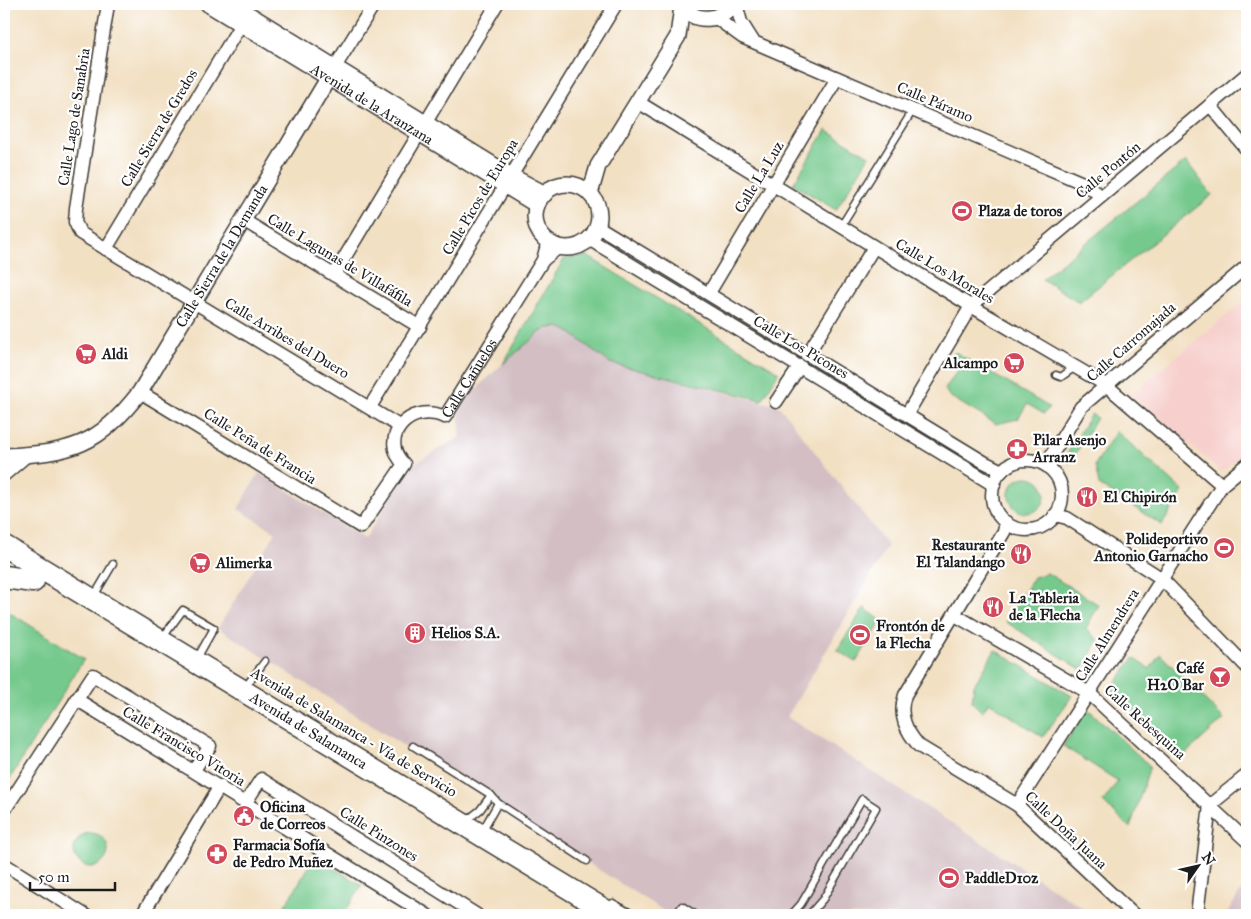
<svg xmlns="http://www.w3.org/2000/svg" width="1251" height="919" viewBox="0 0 1251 919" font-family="'IM FELL Great Primer',serif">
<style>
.built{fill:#f7d0cd}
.industrial{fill:#d2bec3}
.green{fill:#75c98d;stroke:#487254}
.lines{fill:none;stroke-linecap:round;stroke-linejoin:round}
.service-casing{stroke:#3c3935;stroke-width:9}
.minor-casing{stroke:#3c3935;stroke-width:15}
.tertiary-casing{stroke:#3c3935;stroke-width:18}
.trunk-casing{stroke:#3c3935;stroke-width:24}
.motorway-casing{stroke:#3c3935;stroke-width:25}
.service{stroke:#fff;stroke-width:6}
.minor{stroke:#fff;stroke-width:12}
.tertiary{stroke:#fff;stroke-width:15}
.trunk{stroke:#fff;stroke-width:21}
.motorway{stroke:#fff;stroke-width:22}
.labels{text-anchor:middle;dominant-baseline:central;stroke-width:4.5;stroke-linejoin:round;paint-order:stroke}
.street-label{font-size:15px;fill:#1c1c1c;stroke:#fff}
.poi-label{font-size:15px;font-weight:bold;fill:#1c1c1c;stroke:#fff;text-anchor:start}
</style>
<rect width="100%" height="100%" fill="#fff"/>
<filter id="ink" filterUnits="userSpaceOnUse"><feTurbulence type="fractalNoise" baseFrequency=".02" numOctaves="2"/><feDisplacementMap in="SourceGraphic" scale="10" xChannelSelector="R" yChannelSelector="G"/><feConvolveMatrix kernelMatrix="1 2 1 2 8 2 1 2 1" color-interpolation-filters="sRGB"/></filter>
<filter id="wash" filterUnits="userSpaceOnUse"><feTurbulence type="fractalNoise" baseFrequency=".0096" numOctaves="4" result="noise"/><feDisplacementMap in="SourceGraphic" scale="20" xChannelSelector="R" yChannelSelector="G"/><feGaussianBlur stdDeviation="1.12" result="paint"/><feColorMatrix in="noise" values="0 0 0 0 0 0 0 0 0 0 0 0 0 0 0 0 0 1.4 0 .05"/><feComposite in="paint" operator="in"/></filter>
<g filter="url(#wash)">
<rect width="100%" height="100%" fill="#f2e0c3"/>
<!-- built -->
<path class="built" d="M1247,299V451L1221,472L1131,394Z"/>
<!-- industrial -->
<g class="industrial">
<path d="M559,327L568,331L610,363L779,406L888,546L787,717L1094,915H670L218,628L276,532L238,509L259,473L365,539L410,466L460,437L459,405L528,340L547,328Z"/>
<path d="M1247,881V915H1226Z"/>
</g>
<!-- green -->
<g class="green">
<path d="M826,130L869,156L836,210L793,184Z"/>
<path d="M1186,161L1212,195L1079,302L1042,279Z"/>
<path d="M587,256L779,372L762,400L610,363L568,331L559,327L547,328L539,333L503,364L564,259Z"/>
<path d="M955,352L1049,407L1044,414L1027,404L1018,419L996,424L949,396L945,389L959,368L958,364L951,360Z"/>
<path d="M1091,414L1097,418L1070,463L1064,459Z"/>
<path d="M1116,431L1183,491L1162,525L1099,485L1095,465Z"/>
<circle cx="1027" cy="495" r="18"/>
<path d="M1047,573L1099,605L1086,628L1098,640L1082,670L1006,622L1034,577Z"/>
<path d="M864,608L882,621L856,662L837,650Z"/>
<path d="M4,609L84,659L4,788Z"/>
<path d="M995,650L1072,696L1043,737L989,702L982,712L972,702L974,685Z"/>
<path d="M1160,654L1224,719L1182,757L1111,689L1134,658L1150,669Z"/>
<path d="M1088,709L1150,766L1130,828L1103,802L1118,781L1063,746Z"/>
<circle cx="91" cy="850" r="17"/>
<path d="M315,857L362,885L343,915H279Z"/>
</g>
</g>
<g filter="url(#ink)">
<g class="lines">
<!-- service casing -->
<g class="service-casing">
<g id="service">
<path d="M841,226L913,110"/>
<path d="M1056,375L1061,377L1075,367"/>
<path d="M97,591L113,564"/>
<path d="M166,633L183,610L214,628L200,653"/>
<path d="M249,682L265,661"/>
<path d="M413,746L491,795L498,803L587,861"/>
<path d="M471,817L480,810L491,795"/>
<path d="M485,826L498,803"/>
<path d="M613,903L634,915"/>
<path d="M676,915L682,906L696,915"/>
<path d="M791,915L801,904L862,799L876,808L823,899L809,915"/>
</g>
</g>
<!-- minor casing -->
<g class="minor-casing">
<g id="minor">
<path d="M108,4L76,208L75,222L80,233L399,426"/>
<path d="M736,4L741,22L753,41"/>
<path d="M716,18L742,37L1085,184L1101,196"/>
<path d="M335,67L374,4"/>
<path d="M638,102L971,306L1106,385L1222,485"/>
<path d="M1210,105L1247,150"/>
<path d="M243,220L420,327"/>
<path d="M597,226L984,462L1002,471"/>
<path d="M589,239L994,485"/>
<path d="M106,249L241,24"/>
<path d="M543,260L559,247"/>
<path d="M334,275L497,4"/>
<path d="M709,293L837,78"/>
<path d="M807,355L874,247"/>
<path id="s1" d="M140,392L361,527L404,464C378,440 408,401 445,417L543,260L548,241"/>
<path d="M776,402L800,366"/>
<path d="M370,407L616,4"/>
<path d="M907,414L971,306L1247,74"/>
<circle cx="1027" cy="495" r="35"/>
<path d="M1049,468L1051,456L1081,407L1247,266"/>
<path d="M1055,515L1067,518L1161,578L1247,667"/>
<path d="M1006,522L1004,532L905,695C898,715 906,731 919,746L1017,805L1134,915"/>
<path d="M955,615L1089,693L1247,841"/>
<path d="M76,699L427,915"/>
<path d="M246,802L261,779L477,915"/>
<path d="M1017,805L1222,485L1247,464"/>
<path d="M4,811L93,675L210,746L194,770"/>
<path d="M4,864L85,915"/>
<path d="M142,915L220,786"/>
<path d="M1197,915L1210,805L1247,775"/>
</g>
</g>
<!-- tertiary casing -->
<g class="tertiary-casing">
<g id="tertiary">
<path id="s2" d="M208,4L537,205"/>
<path d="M232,4L511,176L545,194"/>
<path d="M681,4C695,26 721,20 735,4"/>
<circle cx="567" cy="216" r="32"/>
<path d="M590,194L598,166L678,36L682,7"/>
<path id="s3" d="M4,456C71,453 98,446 140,392L335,67"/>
<path d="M4,473L25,455"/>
</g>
</g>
<!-- trunk casing -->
<g class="trunk-casing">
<g id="trunk">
<path id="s4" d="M4,546L613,915"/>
</g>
</g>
<!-- motorway casing -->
<g class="motorway-casing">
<path id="motorway" d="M4,577L33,581"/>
</g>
<!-- service -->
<use href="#service" class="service"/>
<!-- minor -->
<use href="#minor" class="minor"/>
<!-- tertiary -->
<use href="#tertiary" class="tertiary"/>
<!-- trunk -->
<use href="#trunk" class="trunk"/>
<!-- motorway -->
<use href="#motorway" class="motorway"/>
</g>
</g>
<!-- icons -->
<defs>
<g id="stadium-disc" transform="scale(1.125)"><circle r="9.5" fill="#d1495b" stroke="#fff"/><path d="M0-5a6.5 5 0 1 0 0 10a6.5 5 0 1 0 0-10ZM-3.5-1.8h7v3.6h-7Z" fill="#fff"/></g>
<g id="supermarket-disc" transform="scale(1.125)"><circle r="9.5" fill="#d1495b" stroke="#fff"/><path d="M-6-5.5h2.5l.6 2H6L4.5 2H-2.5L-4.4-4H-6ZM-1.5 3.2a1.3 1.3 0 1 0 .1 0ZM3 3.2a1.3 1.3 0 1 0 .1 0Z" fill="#fff"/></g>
<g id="pharmacy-disc" transform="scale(1.125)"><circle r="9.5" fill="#d1495b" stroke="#fff"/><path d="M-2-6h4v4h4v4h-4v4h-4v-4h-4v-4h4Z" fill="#fff"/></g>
<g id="restaurant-disc" transform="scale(1.125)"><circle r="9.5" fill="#d1495b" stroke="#fff"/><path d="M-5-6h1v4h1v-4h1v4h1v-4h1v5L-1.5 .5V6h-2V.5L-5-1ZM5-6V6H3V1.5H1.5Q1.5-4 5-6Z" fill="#fff"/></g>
<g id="building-disc" transform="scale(1.125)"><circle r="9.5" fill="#d1495b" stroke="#fff"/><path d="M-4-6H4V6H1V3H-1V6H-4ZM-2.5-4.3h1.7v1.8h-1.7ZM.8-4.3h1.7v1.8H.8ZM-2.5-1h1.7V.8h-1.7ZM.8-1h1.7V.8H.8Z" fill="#fff"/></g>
<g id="bar-disc" transform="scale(1.125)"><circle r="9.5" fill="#d1495b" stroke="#fff"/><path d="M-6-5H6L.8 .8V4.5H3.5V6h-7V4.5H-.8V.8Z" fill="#fff"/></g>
<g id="civic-disc" transform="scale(1.125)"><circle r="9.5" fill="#d1495b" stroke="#fff"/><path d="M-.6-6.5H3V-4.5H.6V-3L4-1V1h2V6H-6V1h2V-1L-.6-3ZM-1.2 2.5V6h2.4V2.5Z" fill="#fff"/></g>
</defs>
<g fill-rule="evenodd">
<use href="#stadium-disc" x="962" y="211"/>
<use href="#supermarket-disc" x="86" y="354"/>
<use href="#supermarket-disc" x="1014" y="363"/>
<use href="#pharmacy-disc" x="1017" y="449"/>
<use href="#restaurant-disc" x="1087" y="497"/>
<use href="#stadium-disc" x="1224" y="548"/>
<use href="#restaurant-disc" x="1021" y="554"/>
<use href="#supermarket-disc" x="200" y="563"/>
<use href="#restaurant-disc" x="993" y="607"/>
<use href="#building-disc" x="415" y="633"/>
<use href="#stadium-disc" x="860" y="635"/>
<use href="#bar-disc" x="1220" y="677"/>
<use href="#civic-disc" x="244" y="816"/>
<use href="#pharmacy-disc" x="217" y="854"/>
<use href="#stadium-disc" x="949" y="878"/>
</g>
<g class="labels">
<!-- street labels -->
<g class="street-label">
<text transform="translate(935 102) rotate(23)">Calle Páramo</text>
<text stroke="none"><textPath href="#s2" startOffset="192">Avenida de la Aranzana</textPath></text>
<text transform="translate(74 117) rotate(-81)">Calle Lago de Sanabria</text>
<text transform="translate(159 128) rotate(-59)">Calle Sierra de Gredos</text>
<text transform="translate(1108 170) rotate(-40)">Calle Pontón</text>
<text transform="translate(759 177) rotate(-59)">Calle La Luz</text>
<text transform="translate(480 197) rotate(-59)">Calle Picos de Europa</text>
<text stroke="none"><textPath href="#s3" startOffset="316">Calle Sierra de la Demanda</textPath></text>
<text transform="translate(340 260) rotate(31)">Calle Lagunas de Villafáfila</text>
<text transform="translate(945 271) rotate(31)">Calle Los Morales</text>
<text transform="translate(287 338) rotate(31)">Calle Arribes del Duero</text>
<text transform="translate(1131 342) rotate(-41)">Calle Carromajada</text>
<text transform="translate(801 347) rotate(31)">Calle Los Picones</text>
<text stroke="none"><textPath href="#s1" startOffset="472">Calle Cañuelos</textPath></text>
<text transform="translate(260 446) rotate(32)">Calle Peña de Francia</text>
<text transform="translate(1107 635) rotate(-58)">Calle Almendrera</text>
<text transform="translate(1145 722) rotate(42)">Calle Rebesquina</text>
<text stroke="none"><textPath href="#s4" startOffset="356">Avenida de Salamanca</textPath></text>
<text transform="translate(354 732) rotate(31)">Avenida de Salamanca - Vía de Servicio</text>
<text transform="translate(184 746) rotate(31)">Calle Francisco Vitoria</text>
<text transform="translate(1066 830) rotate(43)">Calle Doña Juana</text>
<text transform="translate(379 834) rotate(32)">Calle Pinzones</text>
</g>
<!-- poi labels -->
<g class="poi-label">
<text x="978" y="211">Plaza de toros</text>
<text x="102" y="354">Aldi</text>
<text x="998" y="363" text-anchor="end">Alcampo</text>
<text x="1033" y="440">Pilar Asenjo<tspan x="1033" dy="17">Arranz</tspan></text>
<text x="1103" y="497">El Chipirón</text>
<text x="1208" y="539" text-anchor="end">Polideportivo<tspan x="1208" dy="17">Antonio Garnacho</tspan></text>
<text x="1005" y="545" text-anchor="end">Restaurante<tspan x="1005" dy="17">El Talandango</tspan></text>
<text x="216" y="563">Alimerka</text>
<text x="1009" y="598">La Tableria<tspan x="1009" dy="17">de la Flecha</tspan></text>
<text x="876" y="626">Frontón de<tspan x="876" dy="17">la Flecha</tspan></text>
<text x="431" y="633">Helios S.A.</text>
<text x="1204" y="668" text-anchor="end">Café<tspan x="1204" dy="17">H2O Bar</tspan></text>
<text x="260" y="807">Oficina<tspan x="260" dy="17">de Correos</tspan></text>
<text x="233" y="845">Farmacia Sofía<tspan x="233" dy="17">de Pedro Muñez</tspan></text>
<text x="965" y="878">PaddleD10z</text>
</g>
</g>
<!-- margin -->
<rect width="1251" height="919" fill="none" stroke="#fff" stroke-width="20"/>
<!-- north arrow -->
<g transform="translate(1198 866) rotate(56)" stroke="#ffffff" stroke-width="4" paint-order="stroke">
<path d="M0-4L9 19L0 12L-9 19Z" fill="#1c1c1c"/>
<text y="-8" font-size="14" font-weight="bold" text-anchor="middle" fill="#1c1c1c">N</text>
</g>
<!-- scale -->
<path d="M30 882v8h85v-8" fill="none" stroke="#1c1c1c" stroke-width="2.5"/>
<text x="38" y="882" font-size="15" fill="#1c1c1c" stroke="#ffffff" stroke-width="4" paint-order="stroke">50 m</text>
</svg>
